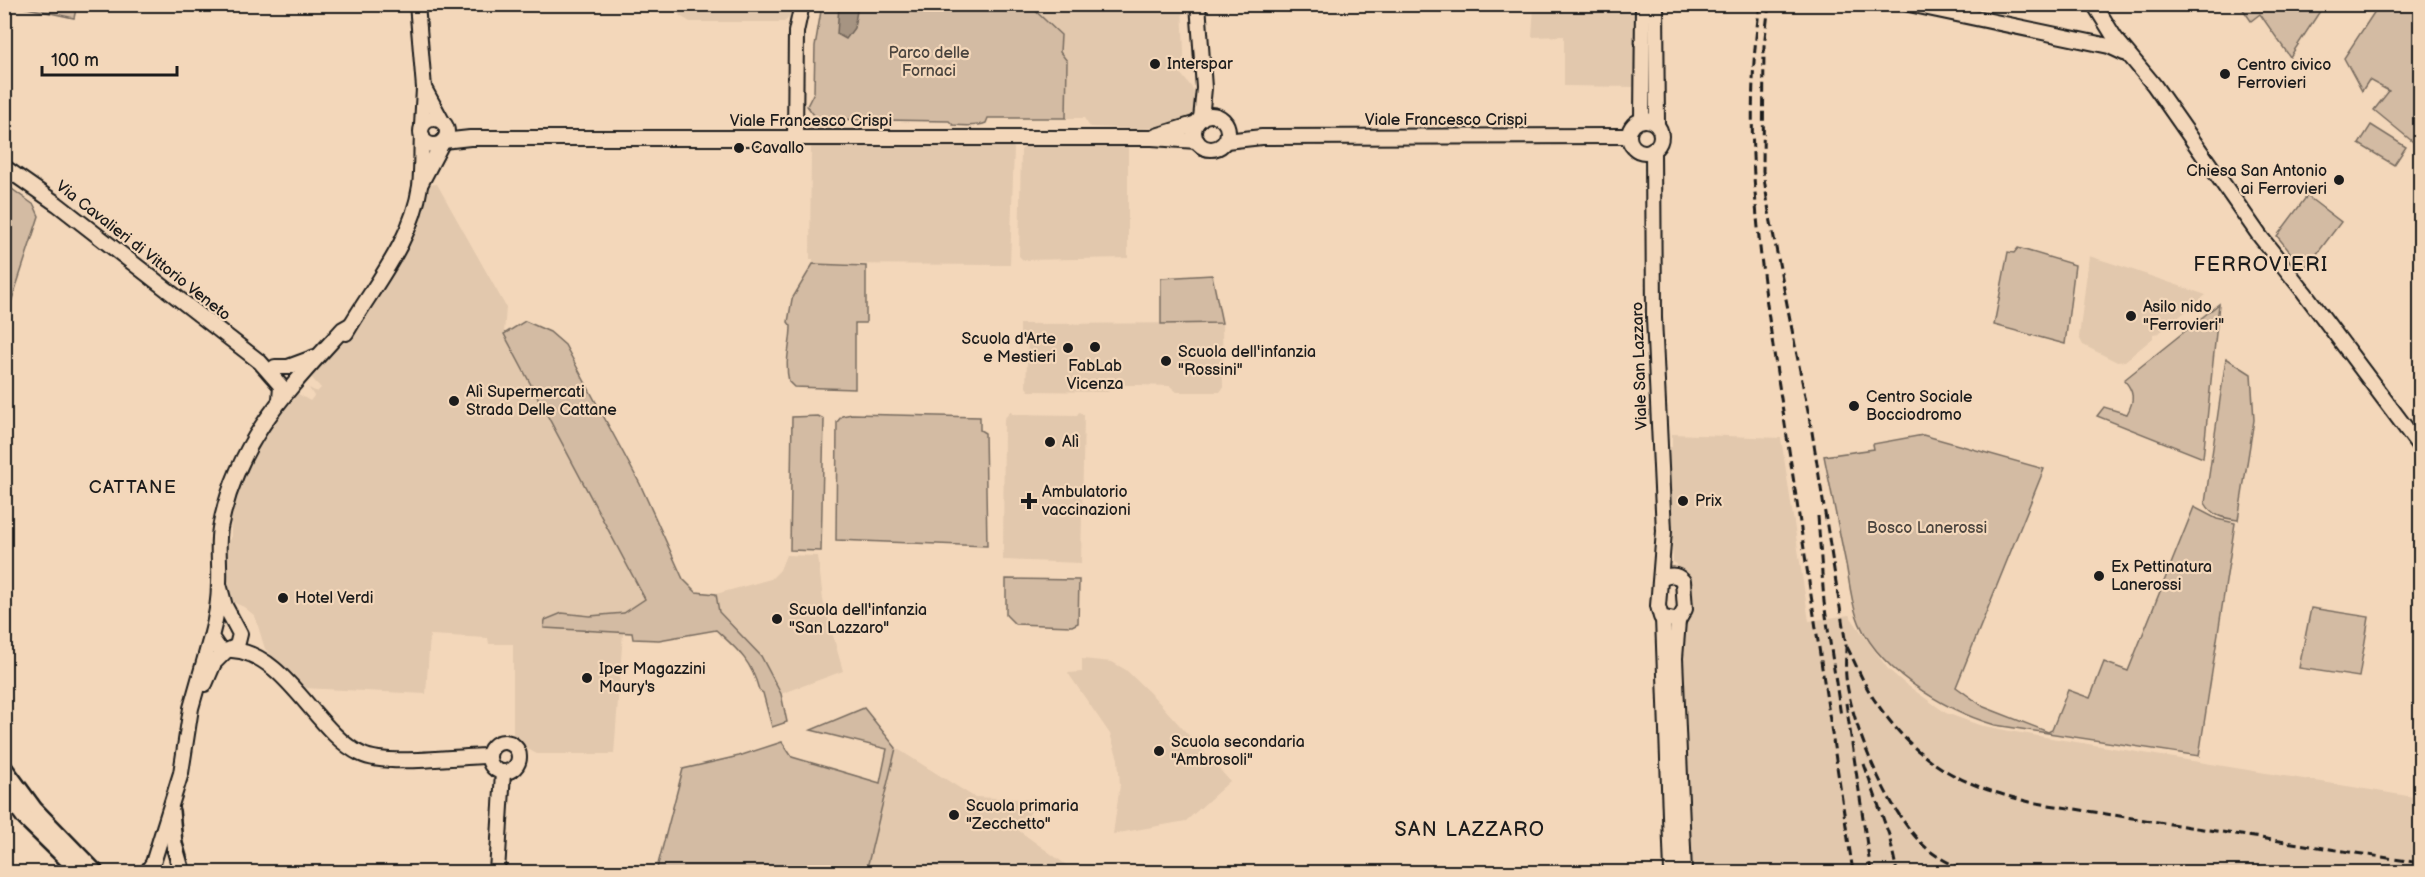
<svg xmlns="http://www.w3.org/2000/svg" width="2425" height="877" viewBox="0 0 2425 877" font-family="'Balsamiq Sans',sans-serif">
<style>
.built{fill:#e2c8ad}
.green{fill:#d3bba3;stroke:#786c60;stroke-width:1.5}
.water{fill:#a69482;stroke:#6f6459;stroke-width:1.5}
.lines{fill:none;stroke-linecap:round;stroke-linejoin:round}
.secondary-casing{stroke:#1c1c1c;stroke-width:18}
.primary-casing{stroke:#1c1c1c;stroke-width:20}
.secondary{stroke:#f3d7ba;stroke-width:14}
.primary{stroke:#f3d7ba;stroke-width:15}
.rail{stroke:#1c1c1c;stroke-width:3;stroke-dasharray:9 4.5;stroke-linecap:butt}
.poi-dot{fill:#1c1c1c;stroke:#f3d7ba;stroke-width:2}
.labels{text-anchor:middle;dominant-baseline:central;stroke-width:4.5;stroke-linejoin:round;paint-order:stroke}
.park-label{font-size:16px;fill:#4a443e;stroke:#f3d7ba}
.poi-label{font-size:16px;fill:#1c1c1c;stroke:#f3d7ba;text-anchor:start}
.street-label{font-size:16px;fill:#1c1c1c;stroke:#f3d7ba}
.neighbourhood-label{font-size:18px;letter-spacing:1.5px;fill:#1c1c1c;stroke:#f3d7ba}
.quarter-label{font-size:20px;letter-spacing:1.5px;fill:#1c1c1c;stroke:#f3d7ba}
</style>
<rect width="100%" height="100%" fill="#f3d7ba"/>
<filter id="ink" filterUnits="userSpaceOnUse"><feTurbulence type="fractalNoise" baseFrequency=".0167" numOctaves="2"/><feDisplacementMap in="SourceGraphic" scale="12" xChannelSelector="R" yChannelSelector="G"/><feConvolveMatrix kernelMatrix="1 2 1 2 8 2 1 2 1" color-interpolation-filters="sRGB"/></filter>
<g filter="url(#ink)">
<!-- built -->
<g class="built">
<path d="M676,5V4L793,5L790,17L784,22H690L680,16Z"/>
<path d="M1029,5H1182L1184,53V68L1181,66L1180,73L1193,89L1195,108L1190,116L1185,121L1161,127L1138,129L1090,127L1084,118H1066L1067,61L1060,52L1061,35Z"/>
<path d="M1534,5H1634L1637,87L1564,86V36L1532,37Z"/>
<path d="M814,144L1010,145L1014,148L1010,265L813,264V259H810L811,148Z"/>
<path d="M1026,145H1128V258L1023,260L1019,256L1021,150Z"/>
<path d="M437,184L506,307L504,334L645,599L624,613L590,616L562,613L545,621L544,628L623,633L614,754H537L516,743L513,739V644H489L488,638L430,635L426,694L303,688L294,675L265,649L255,616L244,607L230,601L225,584L224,564L227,541L231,539V524L229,521L232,489L264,433L295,392L310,401L314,396L309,388L317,392L321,388L309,375L359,314L427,185Z"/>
<path d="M2089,256L2127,268L2206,295L2159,333L2153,334V338L2125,361L2117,362L2083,345L2079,337Z"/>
<path d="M1222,323L1223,388L1220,392H1177L1170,386L1139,385H1114L1108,392L1029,391L1026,387L1028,336L1020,333V324Z"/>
<path d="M1011,411L1012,414L1077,415L1079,412L1084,415L1081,563L1003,560L1004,419Z"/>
<path d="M1672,434L1781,438L1809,621L1849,615L1888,669L1904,683L1946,713L1979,725L2015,732L2420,798V872H1686L1674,586L1678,583L1677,564L1673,562L1669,447H1672Z"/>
<path d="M786,555L818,556L823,600L843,671L781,694L761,656L719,612L716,594L771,579L780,570Z"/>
<path d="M1082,659L1112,662L1126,670L1155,698L1230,781L1186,821L1113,834L1120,785L1118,759L1110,734L1068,673L1082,672Z"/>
<path d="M896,748L974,797L1039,800L1018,830L1076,872H866Z"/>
</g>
<!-- green -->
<g class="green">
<path d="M13,5H89L88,7L77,5L74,18Z"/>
<path d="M822,5H1029L1061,35L1060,52L1067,61L1066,118H988L986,123C977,127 964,126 953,125L949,121L817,119L807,106L814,92L815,46Z"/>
<path d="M2240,5H2324L2290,57L2260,14L2251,21Z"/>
<path d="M2379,5H2401L2414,11H2420L2418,146L2374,110L2389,91L2369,80L2362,91L2344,58Z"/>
<path d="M2371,125L2406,147L2394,165L2359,144Z"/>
<path d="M5,184L34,205L39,216L5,321Z"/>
<path d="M2307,196L2341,222L2310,263L2303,268L2277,236Z"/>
<path d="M2018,248L2075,265L2065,344L1994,325L2008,252L2014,253Z"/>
<path d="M813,264L866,266V323H855V389L794,387L789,382C784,360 791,346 791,326L788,322L792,299Z"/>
<path d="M1212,275L1222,323L1161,324V278Z"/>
<path d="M2219,304L2203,458L2097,416L2104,407L2127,414C2135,400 2134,391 2124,380Z"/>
<path d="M525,321L550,332L565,345L640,484L683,579L696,592L716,594L719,612L761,656L781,694L787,722L772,727L763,693L759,690C751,660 738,650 716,630L659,640L633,639L632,633L544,628L545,620L562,613L590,616L624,613L645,599L504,334Z"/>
<path d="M2226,358L2251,374L2254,420L2238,520C2224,518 2213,517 2205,503Z"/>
<path d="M852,414L980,417V430L985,433L987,546L836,540L837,422L842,416Z"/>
<path d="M818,416L824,419L821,551L790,550L792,417Z"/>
<path d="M1923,435L2044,469L1956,687L1984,707L2048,732L2052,730L2068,690L2090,698L2104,662L2128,671L2194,507L2217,519L2235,523L2199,756L1995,725C1944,710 1873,668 1856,614C1851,598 1849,580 1846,564C1839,528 1831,492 1824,456L1874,449L1873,444Z"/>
<path d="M1006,579L1079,580L1078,623L1072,626L1015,624L1006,615Z"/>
<path d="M2311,608L2369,617L2359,677L2299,668Z"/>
<path d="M864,708L896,748L866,872H656L683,769L739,756L782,742L792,757L880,783L887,749L811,730Z"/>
</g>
<!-- water -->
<path class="water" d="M839,5H858L854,28L846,39L837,34Z"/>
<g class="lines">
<!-- secondary casing -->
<g class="secondary-casing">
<g id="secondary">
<path d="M417,4L424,88L422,126"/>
<path d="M1198,4L1204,88L1201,119"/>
<path d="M1656,4L1657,125"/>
<path d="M1909,4L2109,46L2124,53"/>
<path d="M2094,4L2115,38L2154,85L2259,235L2304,292L2420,447"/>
<path d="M424,88L442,121"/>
<circle cx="1211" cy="132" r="17"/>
<circle cx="434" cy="132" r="13"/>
<path d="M1642,120L1643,4"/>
<circle cx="1645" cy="136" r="16"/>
<path d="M1156,136L1197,123"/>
<path d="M795,138L796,32L802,4"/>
<path d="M443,141L470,138H1152L1197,141"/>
<path d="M1226,141L1262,137L1629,136"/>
<path d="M1653,149L1654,318L1664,531L1658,606L1661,617L1678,621L1685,609L1683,581C1677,574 1670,574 1661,579"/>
<path d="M4,167L57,204L260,362L281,386L280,400"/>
<path d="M421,183L442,143"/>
<path d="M346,333C373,286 412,242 420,186C422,170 421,152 422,135"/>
<path d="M275,367H288L315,357"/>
<path d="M219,584L225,606L240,634L237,646L226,651L219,649L211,637C216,619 219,601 219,583C220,565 217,545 220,528C237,441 286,392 343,329L350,325"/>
<path d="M1663,618L1672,872"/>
<path d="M1678,621L1675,658L1684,872"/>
<path d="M232,650C286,653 316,733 361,754C387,767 458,756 489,756"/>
<path d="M205,684L214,663L226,651"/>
<circle cx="504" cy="757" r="15"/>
<path d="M147,872L153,863L181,773L191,708L211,637"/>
<path d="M497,872L503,772"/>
</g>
</g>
<!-- primary casing -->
<g class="primary-casing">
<g id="primary">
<path d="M4,768L34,809L95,872"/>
<path d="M4,789L25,818L80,872"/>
<path d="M171,811L174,844L182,872"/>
</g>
</g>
<!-- secondary -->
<use href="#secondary" class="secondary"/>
<!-- primary -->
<use href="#primary" class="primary"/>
<!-- rail -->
<g class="rail">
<path d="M1760,4C1739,149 1765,294 1787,437C1809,582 1831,727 1853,872"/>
<path d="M1769,4L1764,46L1763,171L1769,212L1812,432L1846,645C1846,655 1845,666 1846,677C1851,726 1893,826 1934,854C1944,861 1956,866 1966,872"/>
<path d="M1818,516L1824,602L1841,716"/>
<path d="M1847,647C1857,666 1865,688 1878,705C1920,765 1961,785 2030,802L2420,863"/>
<path d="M1846,703L1871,872"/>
<path d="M1864,764L1889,835L1897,872"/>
</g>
</g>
</g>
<!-- markers -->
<g class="poi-dot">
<circle cx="1155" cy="64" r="6"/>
<circle cx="2225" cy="74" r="6"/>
<circle cx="739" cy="148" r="6"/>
<circle cx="2339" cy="180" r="6"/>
<circle cx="2131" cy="316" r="6"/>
<circle cx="1095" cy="347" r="6"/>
<circle cx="1068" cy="348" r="6"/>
<circle cx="1166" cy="361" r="6"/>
<circle cx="454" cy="401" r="6"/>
<circle cx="1854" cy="406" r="6"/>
<circle cx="1050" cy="442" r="6"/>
<path d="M1026 492h6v6h6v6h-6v6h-6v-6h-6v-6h6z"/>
<circle cx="1683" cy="501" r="6"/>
<circle cx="2099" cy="576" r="6"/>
<circle cx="283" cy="598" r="6"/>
<circle cx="777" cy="619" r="6"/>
<circle cx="587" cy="678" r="6"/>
<circle cx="1159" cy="751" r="6"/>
<circle cx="954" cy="815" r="6"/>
</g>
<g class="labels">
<!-- park labels -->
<g class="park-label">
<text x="929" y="53">Parco delle<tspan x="929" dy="18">Fornaci</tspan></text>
<text x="1927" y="528">Bosco Lanerossi</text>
</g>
<!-- poi labels -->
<g class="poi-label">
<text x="1167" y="64">Interspar</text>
<text x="2237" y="65">Centro civico<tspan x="2237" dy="18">Ferrovieri</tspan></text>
<text x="751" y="148">Cavallo</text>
<text x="2327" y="171" text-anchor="end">Chiesa San Antonio<tspan x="2327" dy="18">ai Ferrovieri</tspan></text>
<text x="2143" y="307">Asilo nido<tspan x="2143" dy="18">"Ferrovieri"</tspan></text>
<text x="1056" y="339" text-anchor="end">Scuola d'Arte<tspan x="1056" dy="18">e Mestieri</tspan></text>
<text x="1178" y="352">Scuola dell'infanzia<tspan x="1178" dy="18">"Rossini"</tspan></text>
<text x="1095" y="366" text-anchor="middle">FabLab<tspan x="1095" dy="18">Vicenza</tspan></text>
<text x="466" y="392">Alì Supermercati<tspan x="466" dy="18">Strada Delle Cattane</tspan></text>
<text x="1866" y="397">Centro Sociale<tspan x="1866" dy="18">Bocciodromo</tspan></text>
<text x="1062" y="442">Alì</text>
<text x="1042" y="492">Ambulatorio<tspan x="1042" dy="18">vaccinazioni</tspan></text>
<text x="1695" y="501">Prix</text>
<text x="2111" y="567">Ex Pettinatura<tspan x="2111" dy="18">Lanerossi</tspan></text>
<text x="295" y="598">Hotel Verdi</text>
<text x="789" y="610">Scuola dell'infanzia<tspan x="789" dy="18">"San Lazzaro"</tspan></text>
<text x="599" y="669">Iper Magazzini<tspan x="599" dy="18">Maury's</tspan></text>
<text x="1171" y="742">Scuola secondaria<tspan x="1171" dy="18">"Ambrosoli"</tspan></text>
<text x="966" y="806">Scuola primaria<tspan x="966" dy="18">"Zecchetto"</tspan></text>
</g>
<!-- street labels -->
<g class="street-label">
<text x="1446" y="120">Viale Francesco Crispi</text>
<text x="811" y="121">Viale Francesco Crispi</text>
<text transform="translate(143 251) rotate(38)">Via Cavalieri di Vittorio Veneto</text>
<text transform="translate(1640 366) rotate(-92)">Viale San Lazzaro</text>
</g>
<!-- neighbourhood labels -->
<g class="neighbourhood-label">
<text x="133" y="487">CATTANE</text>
</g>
<!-- quarter labels -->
<g class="quarter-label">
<text x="2261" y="265">FERROVIERI</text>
<text x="1470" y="830">SAN LAZZARO</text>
</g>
</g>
<!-- margin -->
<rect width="2425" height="877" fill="none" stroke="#f3d7ba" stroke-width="24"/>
<rect x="12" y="12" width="2401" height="853" fill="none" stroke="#1c1c1c" stroke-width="2" filter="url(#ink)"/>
<!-- scale -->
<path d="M42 66v9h135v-9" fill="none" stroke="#1c1c1c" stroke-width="3"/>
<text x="51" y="66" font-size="18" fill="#1c1c1c" stroke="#f3d7ba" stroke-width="4.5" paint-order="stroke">100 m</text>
</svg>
